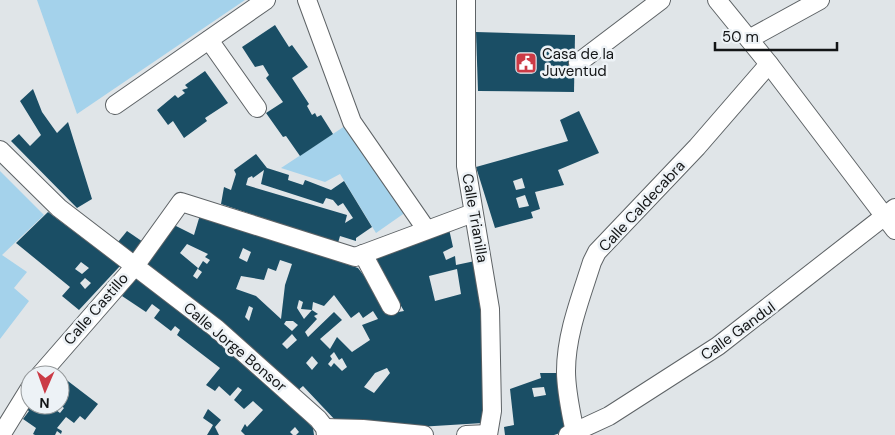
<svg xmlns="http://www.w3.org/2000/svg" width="895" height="435" viewBox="0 0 895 435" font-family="'DM Sans',sans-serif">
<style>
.green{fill:#a4d2eb}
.building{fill:#1a4e65;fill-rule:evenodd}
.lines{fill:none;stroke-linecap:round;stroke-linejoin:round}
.street-casing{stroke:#5e6366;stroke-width:20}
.street{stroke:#fff;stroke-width:18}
.labels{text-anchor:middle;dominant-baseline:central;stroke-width:5;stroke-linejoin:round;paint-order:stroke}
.poi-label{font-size:15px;fill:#131516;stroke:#edf2f6;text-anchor:start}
.street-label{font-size:15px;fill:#131516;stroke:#edf2f6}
</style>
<rect width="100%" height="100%" fill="#e0e5e8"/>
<!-- green -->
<g class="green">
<path d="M37,0H245L77,114Z"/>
<path d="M345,126L406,212L376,233L340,174L325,182L281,168Z"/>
<path d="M0,171L44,215L2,255L27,272L14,288L29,301L0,339Z"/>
</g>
<!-- building -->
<g class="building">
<path d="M275,25L289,47L292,45L308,67L292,78L309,104L307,106L312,115L315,113L317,117L321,115L333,134L300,156L286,136L283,137L266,113L283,102L266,78L269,75L263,65L255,67L242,47Z"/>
<path d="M476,32L575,35L574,92L478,91Z"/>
<path d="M205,71L228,103L205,118L207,121L184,138L173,121L168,125L157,110L175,95L178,98L185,93L182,90L188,88L185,85Z"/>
<path d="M33,89L42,112L57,133L68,122L92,199L77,208L11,141L19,134L30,146L41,135L20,101Z"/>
<path d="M579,111L599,153L558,170L564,185L535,192L540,209L531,212L533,218L495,228L476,167L568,141L560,120ZM522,178L525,188L516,190L513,181ZM525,195L529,206L519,208L516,198Z"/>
<path d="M256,154L267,168L289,175L288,180L303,185L305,180L331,190L344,181L372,227L356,238V241L340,236L338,243L221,204L224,187L231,190L236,174L234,170ZM264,170L261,184L323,204L326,198L333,200L338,206L343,203L353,218L345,223L347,215L246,185L248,178L252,176L253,178Z"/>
<path d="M48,212L120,266L79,310L62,296L70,287L16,243ZM81,262L89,268L82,274L75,269ZM85,278L91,283L85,289L80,283Z"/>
<path d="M200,215L358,268L393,313L404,311L383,275L376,257L449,229L453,247L443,252L446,260L455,256L456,265L475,261L479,289L487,420L483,423L418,427L337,422L303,386L296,392L219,319L147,265L174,225L194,235ZM187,244L208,254L205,257L210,260L207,264L203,261L198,269L202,272L197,279L193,276L198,268L180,253ZM243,248L251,252L247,262L239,258ZM280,260L292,264L285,285L281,319L256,296L236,289L241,276L264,280L268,268L276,271ZM457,269L461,294L435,301L429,276ZM334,295L351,318L359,312L363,318L373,311L378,319L362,325L370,340L352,352L337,337L330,349L320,339L342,320L334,312L308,337L305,332L317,319L314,316L318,314L312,310L313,302L324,306ZM299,300L303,302L301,309L312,310L304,319L297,308ZM249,306L253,308L249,321L245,317ZM286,321H293L298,325L292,331L284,324ZM292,334L297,340L287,349L282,344ZM334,352L339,360L342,358L347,367L342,371L334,363L331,367L328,364L332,359L330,356ZM312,356L318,363L312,370L306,363ZM387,368L390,373L374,393L364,387L375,373Z"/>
<path d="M127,231L146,244L136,257L118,242Z"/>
<path d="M141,278L254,369L313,428L314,435H296L299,432L295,427L290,432L293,435H245L241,431L245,424L247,427L263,410L253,401L244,409L234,400L242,390L238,387L230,396L219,386L215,391L206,385L220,368L177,335L180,330L175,326L171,331L154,318L160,310L152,304L146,312L122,296L135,279Z"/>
<path d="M540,373H562L572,429L554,435H505L504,427L514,425L510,389L541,378ZM544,387L546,395L534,397L532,388Z"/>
<path d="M60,375L98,404L85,420L80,416L74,423L66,417L57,428L62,431L61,434L57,431L55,435H35L33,434L36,428L23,419L29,411L23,407L30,397V405H53L52,407L60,413L64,408L60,405Z"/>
<path d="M208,409L221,420L215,427L219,435H207L213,425L203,418Z"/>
</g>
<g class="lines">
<!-- street casing -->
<g class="street-casing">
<g id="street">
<path d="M307,0L352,122L426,229"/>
<path d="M466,0V166L490,309L492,411L488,435"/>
<path d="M717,0L769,64L895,230"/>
<path d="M749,39L820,0"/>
<path d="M209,40L257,108"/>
<path d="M578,63L661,0"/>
<path d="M115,105L266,0"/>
<path d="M0,150L59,208L217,329L318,419L325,428L326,435"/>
<path d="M363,254L391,306"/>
<path d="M40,375L135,266L181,202L355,257L473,213"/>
<path d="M325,428L363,429L424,435"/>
<path d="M575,433C571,412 566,392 566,371C566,334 581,297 592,262L597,252L697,147L769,64"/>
<path d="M1,435L30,388"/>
<path d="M466,435L488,434"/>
<path d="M568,435L609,416L718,346L895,208"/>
</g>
</g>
<!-- street -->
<use href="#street" class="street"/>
</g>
<!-- icons -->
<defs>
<g id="civic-square" transform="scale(1.125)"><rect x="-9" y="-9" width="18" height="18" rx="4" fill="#cb3b46" stroke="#edf2f6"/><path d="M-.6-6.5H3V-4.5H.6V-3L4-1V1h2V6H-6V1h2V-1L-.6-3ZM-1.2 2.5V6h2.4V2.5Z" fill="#fff"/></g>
</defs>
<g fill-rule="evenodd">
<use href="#civic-square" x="526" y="63"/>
</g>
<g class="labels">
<!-- poi labels -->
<g class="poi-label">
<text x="542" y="54">Casa de la<tspan x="542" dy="17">Juventud</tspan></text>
</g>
<!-- street labels -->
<g class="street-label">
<text transform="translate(642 206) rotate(-47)">Calle Caldecabra</text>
<text transform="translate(475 218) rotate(80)">Calle Trianilla</text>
<text transform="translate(96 309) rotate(-49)">Calle Castillo</text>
<text transform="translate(738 331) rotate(-36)">Calle Gandul</text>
<text transform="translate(235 347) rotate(40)">Calle Jorge Bonsor</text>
</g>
</g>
<!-- north arrow -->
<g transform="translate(45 390) rotate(182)"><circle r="24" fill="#edf2f6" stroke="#969a9c"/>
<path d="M0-4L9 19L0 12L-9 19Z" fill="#cb3b46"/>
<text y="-8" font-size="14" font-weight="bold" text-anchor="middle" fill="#131516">N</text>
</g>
<!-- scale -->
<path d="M715 42v8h122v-8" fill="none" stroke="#131516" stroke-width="2.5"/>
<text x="722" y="42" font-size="15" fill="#131516" stroke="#edf2f6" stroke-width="4" paint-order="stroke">50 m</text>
</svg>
